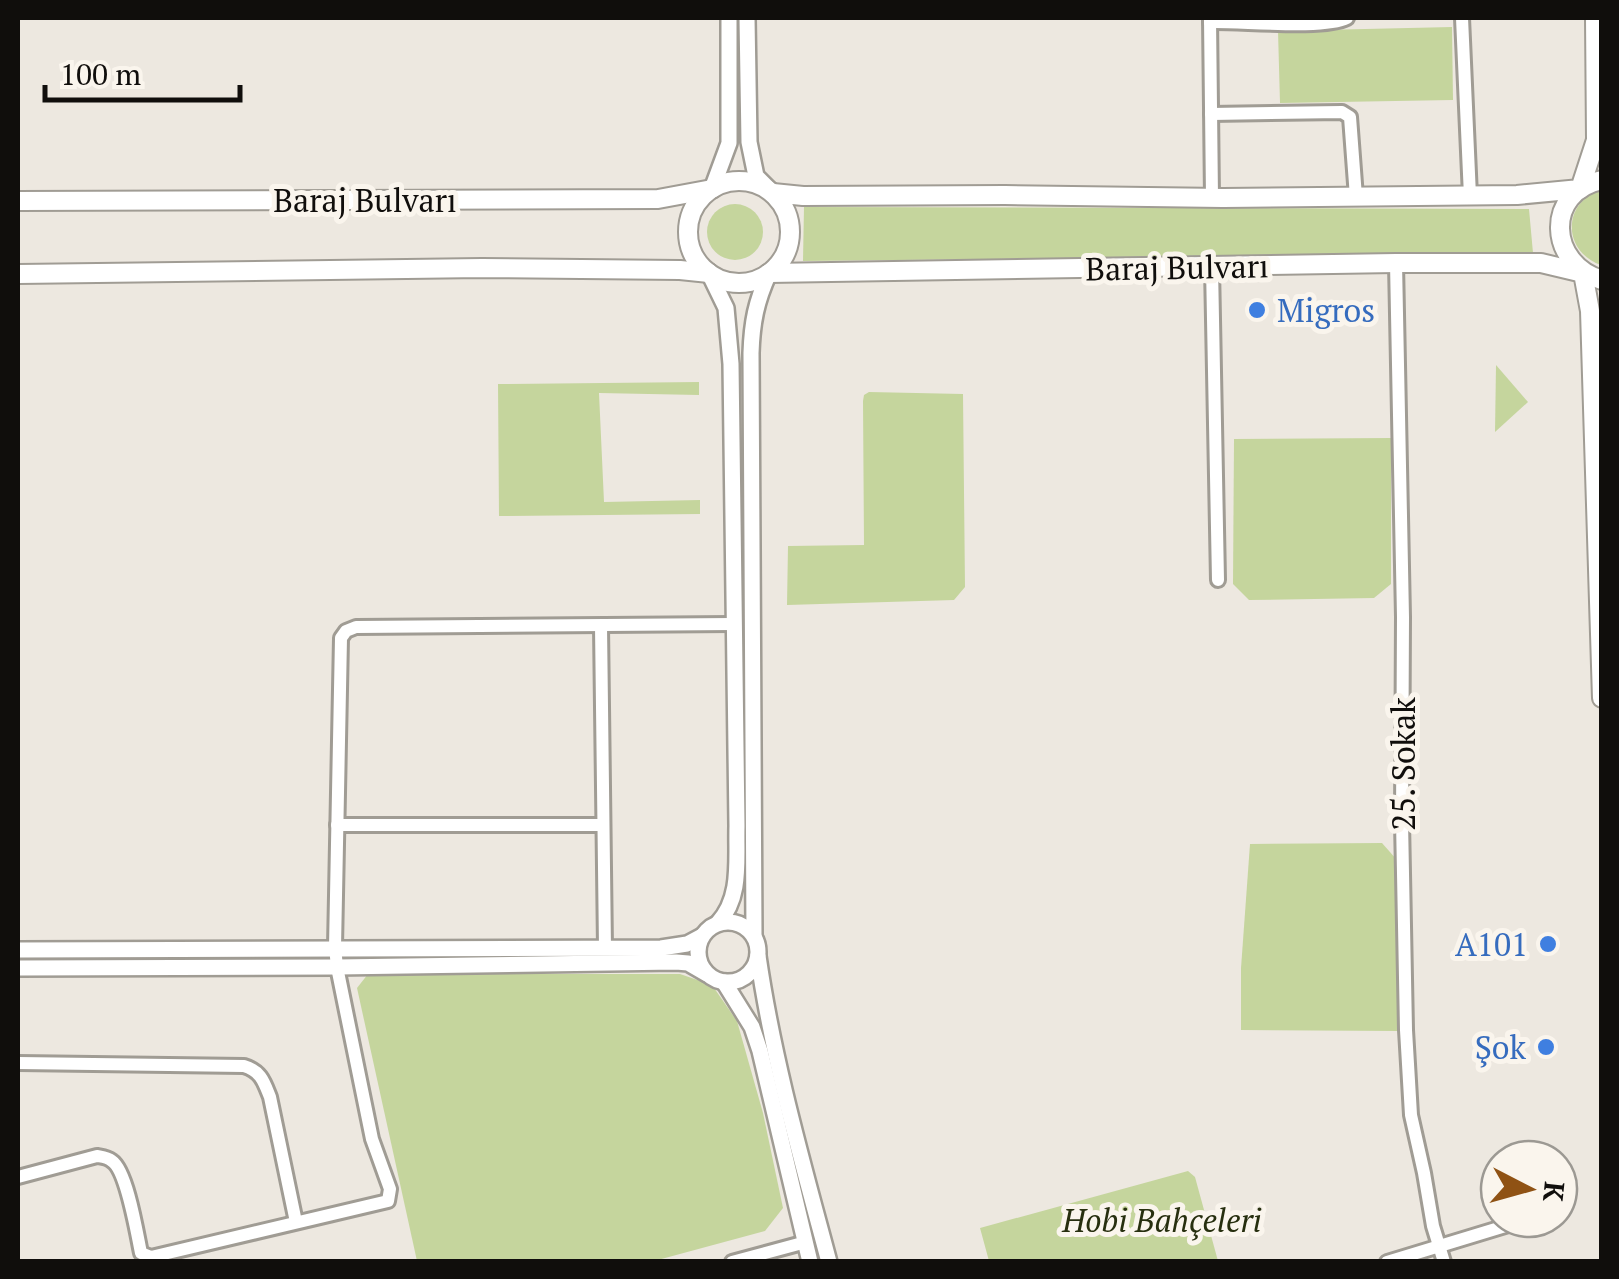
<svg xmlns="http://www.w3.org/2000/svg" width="1619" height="1279" viewBox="0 0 1619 1279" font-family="'PT Serif',serif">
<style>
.green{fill:#c5d59d}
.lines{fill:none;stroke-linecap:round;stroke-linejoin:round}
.minor-casing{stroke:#a09c94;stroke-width:18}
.tertiary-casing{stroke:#a09c94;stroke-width:20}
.secondary-casing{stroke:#a09c94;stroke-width:22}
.minor{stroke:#fff;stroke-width:12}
.tertiary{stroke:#fff;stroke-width:15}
.secondary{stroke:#fff;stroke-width:18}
.shop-dot{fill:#3f7fe0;stroke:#faf5ed;stroke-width:4}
.labels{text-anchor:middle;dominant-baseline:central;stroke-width:10;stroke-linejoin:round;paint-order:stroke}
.street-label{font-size:32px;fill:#100e0c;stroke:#faf5ed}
.shop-label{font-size:32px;fill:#366cbe;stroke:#faf5ed;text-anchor:end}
.park-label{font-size:32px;font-style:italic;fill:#272f0f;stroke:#faf5ed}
</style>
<rect width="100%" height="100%" fill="#ede8e0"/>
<!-- green -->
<g class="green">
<path d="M1452,27L1453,100L1280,103L1278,31Z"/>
<path d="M1601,190H1602L1601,265C1563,252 1561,203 1601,190Z"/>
<circle cx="735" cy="232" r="28"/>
<path d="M804,207L1529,209L1533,253L803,261Z"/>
<path d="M1496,365L1528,402L1495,432Z"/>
<path d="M699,382V395L599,393L604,502L700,500V514L499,516L498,384Z"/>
<path d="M869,392L963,394L965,587L954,600L787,605L788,546L864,545L863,401L864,395Z"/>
<path d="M1391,438V584L1374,598L1249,600L1233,584L1234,439Z"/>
<path d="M1382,843L1397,860L1398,1031L1241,1030V968L1250,844Z"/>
<path d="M368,974H680L712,985L737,1021L763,1113L783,1208L765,1231L654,1261H417L357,988Z"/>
<path d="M1188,1171L1195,1177L1218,1261H989L980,1228Z"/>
</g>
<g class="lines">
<!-- minor casing -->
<g class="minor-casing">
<g id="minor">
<path d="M1210,18L1212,198"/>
<path d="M1462,18L1470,196"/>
<path d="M1210,22C1241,21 1324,30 1347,18"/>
<path d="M1211,114L1342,112L1350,117L1356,197"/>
<path d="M1396,263L1403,617L1402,821L1406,1030L1411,1115L1424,1173L1433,1226L1444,1262"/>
<path d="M1212,267L1218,580"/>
<path d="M601,626L605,948"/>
<path d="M337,825H603"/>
<path d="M18,1063L244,1066C261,1071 264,1082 270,1097L296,1222"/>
<path d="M18,1177L97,1156C103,1157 107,1157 112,1161C127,1171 137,1234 141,1253L151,1257L388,1201L390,1189L372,1139L337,967L335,947L341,638L346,631L356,627L733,624"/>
<path d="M732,1262L806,1242"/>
<path d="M1387,1262L1512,1224"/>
</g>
</g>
<!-- tertiary casing -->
<g class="tertiary-casing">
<g id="tertiary">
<path d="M747,18L749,142L756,176L773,193"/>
<path d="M712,189L729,143V18"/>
<path d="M709,273L726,308L731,364L737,826C736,860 742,897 718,923"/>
<circle cx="728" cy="952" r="30"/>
<path d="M754,936L751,353C752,322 756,302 769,273"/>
<path d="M18,950L661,948L687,944L702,936"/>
<path d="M758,956C773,1060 802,1161 829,1262"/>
<path d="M18,968L337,967L676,962L688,963L707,974"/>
<path d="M724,982L752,1027L760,1051L810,1262"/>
</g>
</g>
<!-- secondary casing -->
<g class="secondary-casing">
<g id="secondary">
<path d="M1602,180C1544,192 1548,264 1602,280"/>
<circle cx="739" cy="232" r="51"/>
<path d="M773,193L803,196L1005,195L1223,198L1517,195L1580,189L1596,140L1595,18"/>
<path d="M18,201L658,199L712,189"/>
<path d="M769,273L1396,263H1541L1583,273L1590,311L1602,698"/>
<path d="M18,274L482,268L680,270L709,273"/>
</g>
</g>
<!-- minor -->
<use href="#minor" class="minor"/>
<!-- tertiary -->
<use href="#tertiary" class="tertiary"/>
<!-- secondary -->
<use href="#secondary" class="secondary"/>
</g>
<!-- markers -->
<g class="shop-dot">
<circle cx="1257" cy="310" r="10"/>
<circle cx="1548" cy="944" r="10"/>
<circle cx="1546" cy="1047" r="10"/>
</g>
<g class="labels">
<!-- street labels -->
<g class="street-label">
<text x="365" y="200">Baraj Bulvarı</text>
<text transform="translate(1177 267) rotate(-1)">Baraj Bulvarı</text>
<text transform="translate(1403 764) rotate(-90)">25. Sokak</text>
</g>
<!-- shop labels -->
<g class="shop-label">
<text x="1277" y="310" text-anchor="start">Migros</text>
<text x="1528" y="944">A101</text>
<text x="1526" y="1047">Şok</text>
</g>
<!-- park labels -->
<g class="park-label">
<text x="1162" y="1220">Hobi Bahçeleri</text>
</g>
</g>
<!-- border -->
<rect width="1619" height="1279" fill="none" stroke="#100e0c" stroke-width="40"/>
<!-- north arrow -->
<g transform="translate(1529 1189) rotate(96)"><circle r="48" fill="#faf5ed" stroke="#9c9993" stroke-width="2.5"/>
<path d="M0-8L18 38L0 25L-18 38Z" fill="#8f5214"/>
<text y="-15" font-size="28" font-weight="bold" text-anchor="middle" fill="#100e0c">K</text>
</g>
<!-- scale -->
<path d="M45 85v15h195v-15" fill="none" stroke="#100e0c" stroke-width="5"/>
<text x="60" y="85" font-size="30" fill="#100e0c" stroke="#faf5ed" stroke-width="8" paint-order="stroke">100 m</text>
</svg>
